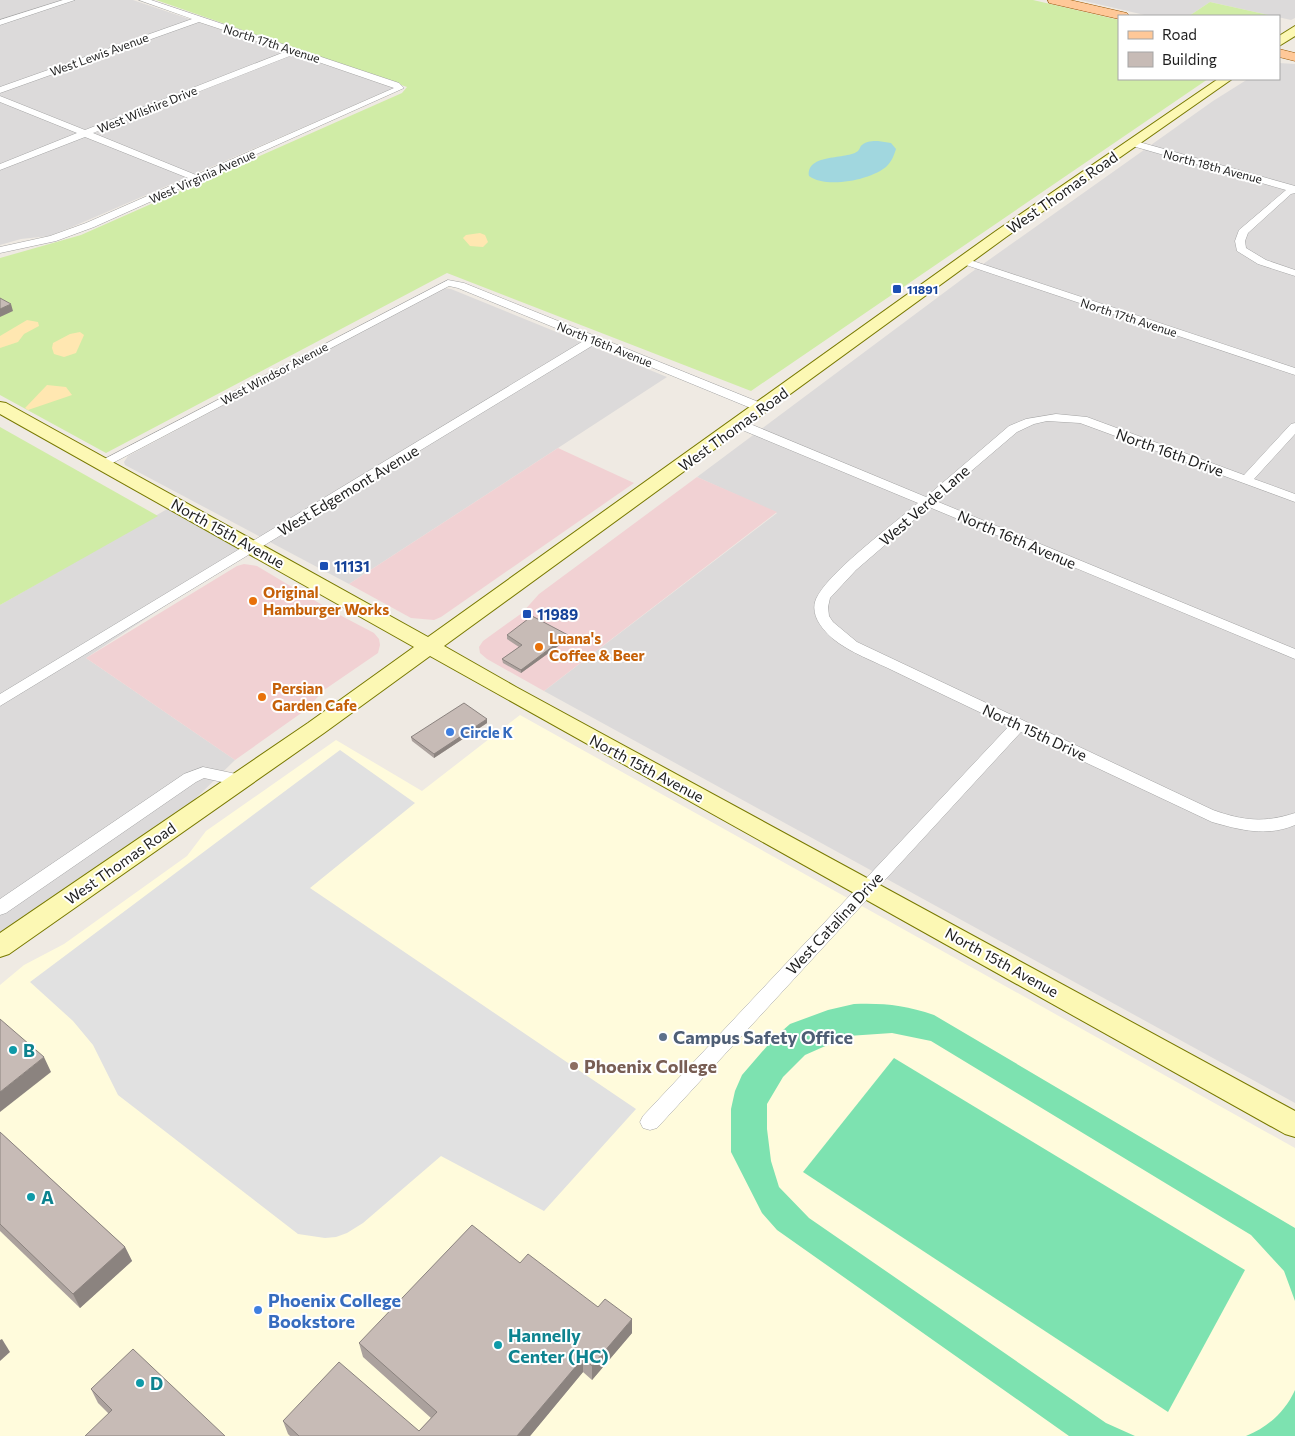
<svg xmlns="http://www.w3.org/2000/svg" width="1295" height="1436" viewBox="0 0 1295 1436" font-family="Commissioner,sans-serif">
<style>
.residential{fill:#dcdada}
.commercial{fill:#f1d1d3}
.education{fill:#fffbdc}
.grass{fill:#d0eca6}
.sand{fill:#ffe7b1}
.pitch{fill:#7de2b0}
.parking{fill:#e1e1e1}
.water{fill:#a1d7df}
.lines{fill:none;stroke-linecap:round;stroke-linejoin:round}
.street-casing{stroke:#a4a4a4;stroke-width:1}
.secondary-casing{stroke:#787900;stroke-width:2}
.primary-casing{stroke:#975500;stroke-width:1}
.street{fill:#fff;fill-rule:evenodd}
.secondary{fill:#fcf8b4;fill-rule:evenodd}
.primary{fill:#ffc898;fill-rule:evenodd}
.wall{fill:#aba19d}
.shaded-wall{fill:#8b837f}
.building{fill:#c7bbb6;stroke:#8b837f}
.transit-dot{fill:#1a4fb4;stroke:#fff;stroke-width:2}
.food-dot{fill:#e8710a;stroke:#fff;stroke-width:2}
.shop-dot{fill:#3f7fe0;stroke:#fff;stroke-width:2}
.service-dot{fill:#5c6f8a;stroke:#fff;stroke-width:2}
.culture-dot{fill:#0f9aa8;stroke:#fff;stroke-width:2}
.education-dot{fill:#8d6e63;stroke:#fff;stroke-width:2}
.labels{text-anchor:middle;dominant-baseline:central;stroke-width:4;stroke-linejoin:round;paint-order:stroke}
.far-street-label{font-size:12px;fill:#1d1d1d;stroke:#fff}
.far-transit-label{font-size:12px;font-weight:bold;fill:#164399;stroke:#fff;text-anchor:start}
.street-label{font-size:15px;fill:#1d1d1d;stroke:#fff}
.transit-label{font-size:15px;font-weight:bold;fill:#164399;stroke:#fff;text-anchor:start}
.food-label{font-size:15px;font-weight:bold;fill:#c56008;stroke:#fff;text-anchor:start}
.shop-label{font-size:15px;font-weight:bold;fill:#366cbe;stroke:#fff;text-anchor:start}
.near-service-label{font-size:18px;font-weight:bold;fill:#4e5e75;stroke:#fff;text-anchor:start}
.near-culture-label{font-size:18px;font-weight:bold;fill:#0d838f;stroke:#fff;text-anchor:start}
.near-education-label{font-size:18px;font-weight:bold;fill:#785e54;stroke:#fff;text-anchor:start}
.near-shop-label{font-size:18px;font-weight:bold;fill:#366cbe;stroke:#fff;text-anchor:start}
</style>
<rect width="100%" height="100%" fill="#efeae3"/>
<!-- residential -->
<g class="residential">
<path d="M0,0H133L394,88L72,227L49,236L21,239L0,245Z"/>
<path d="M1080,0H1295V18L1291,20L1210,2L1189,16H1149Z"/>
<path d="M1279,63L1295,64V1103L544,691L777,513L697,477L969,274L1213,101L1248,79H1279Z"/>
<path d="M443,288L451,289L667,377L349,584L125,465L124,462L128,456Z"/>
<path d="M176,504L253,548L86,658L235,760L154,839L0,947V605Z"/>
</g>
<!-- commercial -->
<g class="commercial">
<path d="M558,448L634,483L441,617L434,620L411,618L349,584Z"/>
<path d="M697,477L777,512L544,691L487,659L480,653L479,647L483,641L522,613L539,594Z"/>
<path d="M244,564L257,566L334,612L374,633L379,639L380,645L378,653L324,690L307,709L235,760L86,658L237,566Z"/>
</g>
<!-- education -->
<path class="education" d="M520,715L1295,1148V1436H0V985L24,965L64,944L187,856L206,831L336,740L422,791Z"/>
<!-- grass -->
<g class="grass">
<path d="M156,0H1033L1119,20V79H1208L751,391L447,273L106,453L0,395V258L81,235L402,93L407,87Z"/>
<path d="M1210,2L1273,16H1189Z"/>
<path d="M0,427L158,516L0,605Z"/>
</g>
<!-- sand -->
<g class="sand">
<path d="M480,233L485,235L488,242L483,247L470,246L463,238L466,235Z"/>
<path d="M27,320L38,322L39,326L24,334L18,342L0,348V336Z"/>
<path d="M80,332L84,335L76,353L64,357L54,354L52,348L53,343L70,334Z"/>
<path d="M47,385L66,387L72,395L28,410L25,408Z"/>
</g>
<!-- pitch -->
<g class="pitch">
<path d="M854,1004C884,1003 905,1005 934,1015L1295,1228V1301L1284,1271L1251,1235L931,1041L892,1033L848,1036L805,1055L783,1077L767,1104V1129L771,1161L779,1187L809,1218L1106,1423L1135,1436H1069L777,1230L762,1213L731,1152V1109L735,1091L742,1075L774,1038L790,1024L828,1010Z"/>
<path d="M894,1058L1245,1270L1168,1412L803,1172Z"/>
<path d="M1295,1390V1436H1246C1268,1427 1285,1412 1295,1390Z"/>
</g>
<!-- parking -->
<path class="parking" d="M340,750L415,803L310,888L636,1109L544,1211L441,1156L363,1223L347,1233L336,1237L325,1238L298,1234L118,1095L93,1045L73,1021L30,982Z"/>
<!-- water -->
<path class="water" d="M878,141L891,143L896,149C894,155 892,161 887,166C872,180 826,189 809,176C806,153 847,160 858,151C860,149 860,146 862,145C866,141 873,141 878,141Z"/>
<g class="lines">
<!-- street casing -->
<g class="street-casing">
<g id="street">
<path d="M63,0H75L0,25V20Z"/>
<path d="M139,0H151L399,83L404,88L94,227L56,241L0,253V247L50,236L86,223L188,178L85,137L0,170V164L77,133L0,102V96L85,130L287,51L199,22L0,93V87L192,19ZM295,54L394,88L196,175L93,133Z"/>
<path d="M1132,140L1295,186V193L1291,194L1248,233L1245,241L1246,248L1266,260L1295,270V276L1258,264L1237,251L1235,241L1239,230L1286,190L1129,145L1127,143Z"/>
<path d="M964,258L1295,368V375L960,263L959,261Z"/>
<path d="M448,280L464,283L766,405L768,408L762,412L758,411L595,344L0,706V694L585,340L458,288L449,286L105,467H97L95,464Z"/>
<path d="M1056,414L1087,417L1244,475L1291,424L1295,423V434L1254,479L1295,494V502L1080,423L1047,421L1034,424L1017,432L936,501L1295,649V659L929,507L856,570L830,598L828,607L829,616L833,622L857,642L1213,810C1244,821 1264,823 1295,813V825C1267,837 1240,830 1212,822L1021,732L657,1128L650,1130L643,1128L640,1122L643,1116L1009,726C971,708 933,690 896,672C874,661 850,653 832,638C821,628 810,614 816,599C828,572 894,524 918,503L735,427L733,424L739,420L743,421L926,497L1009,426L1026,419Z"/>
<path d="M203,767L246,776L248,780L246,784L240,786L204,778L196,782L6,913L0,915V899L184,774Z"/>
</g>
</g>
<!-- secondary casing -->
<g class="secondary-casing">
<g id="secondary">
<path d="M1295,26V36L1279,46V36Z"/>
<path d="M1218,79H1232L1006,237L444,646L516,687L1295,1111V1137L1285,1134L430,656L324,733L9,954L0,957V933L308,723L414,647L0,414V402L6,403L428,637L996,231Z"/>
</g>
</g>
<!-- primary casing -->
<g class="primary-casing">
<g id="primary">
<path d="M1048,0H1070L1127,13L1129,16H1119V19L1049,3Z"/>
<path d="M1279,49L1295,53V61L1279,57Z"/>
</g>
</g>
<!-- street -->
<use href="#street" class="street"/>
<!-- secondary -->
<use href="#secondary" class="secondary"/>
<!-- primary -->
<use href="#primary" class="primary"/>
</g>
<!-- wall -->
<g class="wall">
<path d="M507,635L568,639L521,673L503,663L502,659L519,647L507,639Z"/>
<path d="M487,719V723L434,758L412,741L411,737Z"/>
<path d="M0,1132L125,1247L132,1261L80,1308L0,1231Z"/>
<path d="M520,1263L598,1307L632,1333L592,1380L583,1372L530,1436H290L288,1434L283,1421L419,1431L431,1418L363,1357L359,1343Z"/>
<path d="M91,1389L225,1436L109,1414L98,1403Z"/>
</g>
<!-- shaded-wall -->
<g class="shaded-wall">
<path d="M11,304L13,311L0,317V309Z"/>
<path d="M568,635V639L521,673V670Z"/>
<path d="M487,719V723L434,758V754Z"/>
<path d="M44,1057L51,1072L0,1112V1092Z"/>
<path d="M125,1247L132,1261L80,1308L73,1294Z"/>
<path d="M632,1319V1333L592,1380V1366Z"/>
<path d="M2,1339L10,1352L0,1361V1340Z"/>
<path d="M583,1358V1372L530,1436H517Z"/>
</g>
<!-- building -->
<g class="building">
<path d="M0,298L11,304L0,309Z"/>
<path d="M532,616L568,635L521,670L502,659L522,645L507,635Z"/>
<path d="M464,703L487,719L434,754L411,737Z"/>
<path d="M0,1019L44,1057L0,1092Z"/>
<path d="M0,1132L125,1247L73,1294L0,1224Z"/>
<path d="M472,1225L520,1263L528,1254L598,1307L605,1299L632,1319L592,1366L583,1358L517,1436H299L283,1421L339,1362L419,1431L437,1412L359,1343Z"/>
<path d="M133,1349L225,1436H85L112,1410L91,1389Z"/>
</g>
<!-- markers -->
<g class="transit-dot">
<rect x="892" y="284" width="10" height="10" rx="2.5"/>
<rect x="319" y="561" width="10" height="10" rx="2.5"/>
<rect x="522" y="609" width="10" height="10" rx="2.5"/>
</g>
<g class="food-dot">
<circle cx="253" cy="601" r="5"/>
<circle cx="539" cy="647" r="5"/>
<circle cx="262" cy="697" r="5"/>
</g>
<g class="shop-dot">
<circle cx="450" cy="732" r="5"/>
<circle cx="258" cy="1310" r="5"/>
</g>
<circle class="service-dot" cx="663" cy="1037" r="5"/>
<g class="culture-dot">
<circle cx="13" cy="1050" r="5"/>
<circle cx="31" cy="1197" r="5"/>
<circle cx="498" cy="1345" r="5"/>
<circle cx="140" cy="1383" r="5"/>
</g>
<circle class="education-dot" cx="574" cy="1066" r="5"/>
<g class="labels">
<!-- far-street labels -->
<g class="far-street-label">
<text transform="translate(272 43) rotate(18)">North 17th Avenue</text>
<text transform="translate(99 54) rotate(-20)">West Lewis Avenue</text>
<text transform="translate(147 109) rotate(-22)">West Wilshire Drive</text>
<text transform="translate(1213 166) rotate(15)">North 18th Avenue</text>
<text transform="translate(202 176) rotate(-24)">West Virginia Avenue</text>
<text transform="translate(1129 317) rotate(18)">North 17th Avenue</text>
<text transform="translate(605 344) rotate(22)">North 16th Avenue</text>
<text transform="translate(274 373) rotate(-28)">West Windsor Avenue</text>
</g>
<!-- far-transit labels -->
<g class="far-transit-label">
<text x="907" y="289">11891</text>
</g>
<!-- street labels -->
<g class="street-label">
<text transform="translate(1062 192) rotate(-35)">West Thomas Road</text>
<text transform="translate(733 429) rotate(-36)">West Thomas Road</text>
<text transform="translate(1170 452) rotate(20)">North 16th Drive</text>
<text transform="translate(348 490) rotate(-31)">West Edgemont Avenue</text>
<text transform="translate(924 505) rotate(-41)">West Verde Lane</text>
<text transform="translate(228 533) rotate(29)">North 15th Avenue</text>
<text transform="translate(1017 539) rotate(23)">North 16th Avenue</text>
<text transform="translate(1035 732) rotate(25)">North 15th Drive</text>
<text transform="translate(647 768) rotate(28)">North 15th Avenue</text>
<text transform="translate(120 863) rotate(-35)">West Thomas Road</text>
<text transform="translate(834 923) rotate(-47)">West Catalina Drive</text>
<text transform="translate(1002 962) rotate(29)">North 15th Avenue</text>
</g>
<!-- transit labels -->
<g class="transit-label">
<text x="334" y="566">11131</text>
<text x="537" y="614">11989</text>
</g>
<!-- food labels -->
<g class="food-label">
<text x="263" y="592">Original<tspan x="263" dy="17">Hamburger Works</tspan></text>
<text x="549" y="638">Luana's<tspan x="549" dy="17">Coffee &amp; Beer</tspan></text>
<text x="272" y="688">Persian<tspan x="272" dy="17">Garden Cafe</tspan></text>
</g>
<!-- shop labels -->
<g class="shop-label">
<text x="460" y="732">Circle K</text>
</g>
<!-- near-service labels -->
<g class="near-service-label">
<text x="673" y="1037">Campus Safety Office</text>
</g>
<!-- near-culture labels -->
<g class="near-culture-label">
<text x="23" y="1050">B</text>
<text x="41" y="1197">A</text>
<text x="508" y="1335">Hannelly<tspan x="508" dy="21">Center (HC)</tspan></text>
<text x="150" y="1383">D</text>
</g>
<!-- near-education labels -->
<g class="near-education-label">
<text x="584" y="1066">Phoenix College</text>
</g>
<!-- near-shop labels -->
<g class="near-shop-label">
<text x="268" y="1300">Phoenix College<tspan x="268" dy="21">Bookstore</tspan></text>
</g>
</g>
<!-- legend -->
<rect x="1118" y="15" width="162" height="65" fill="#ffffff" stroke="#a5a5a5"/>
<rect x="1128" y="31" width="25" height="8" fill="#ffc898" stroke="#a5a5a5"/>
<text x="1162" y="40" font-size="15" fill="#1d1d1d">Road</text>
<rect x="1128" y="52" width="25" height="15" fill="#c7bbb6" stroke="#a5a5a5"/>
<text x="1162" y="65" font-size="15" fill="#1d1d1d">Building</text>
</svg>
